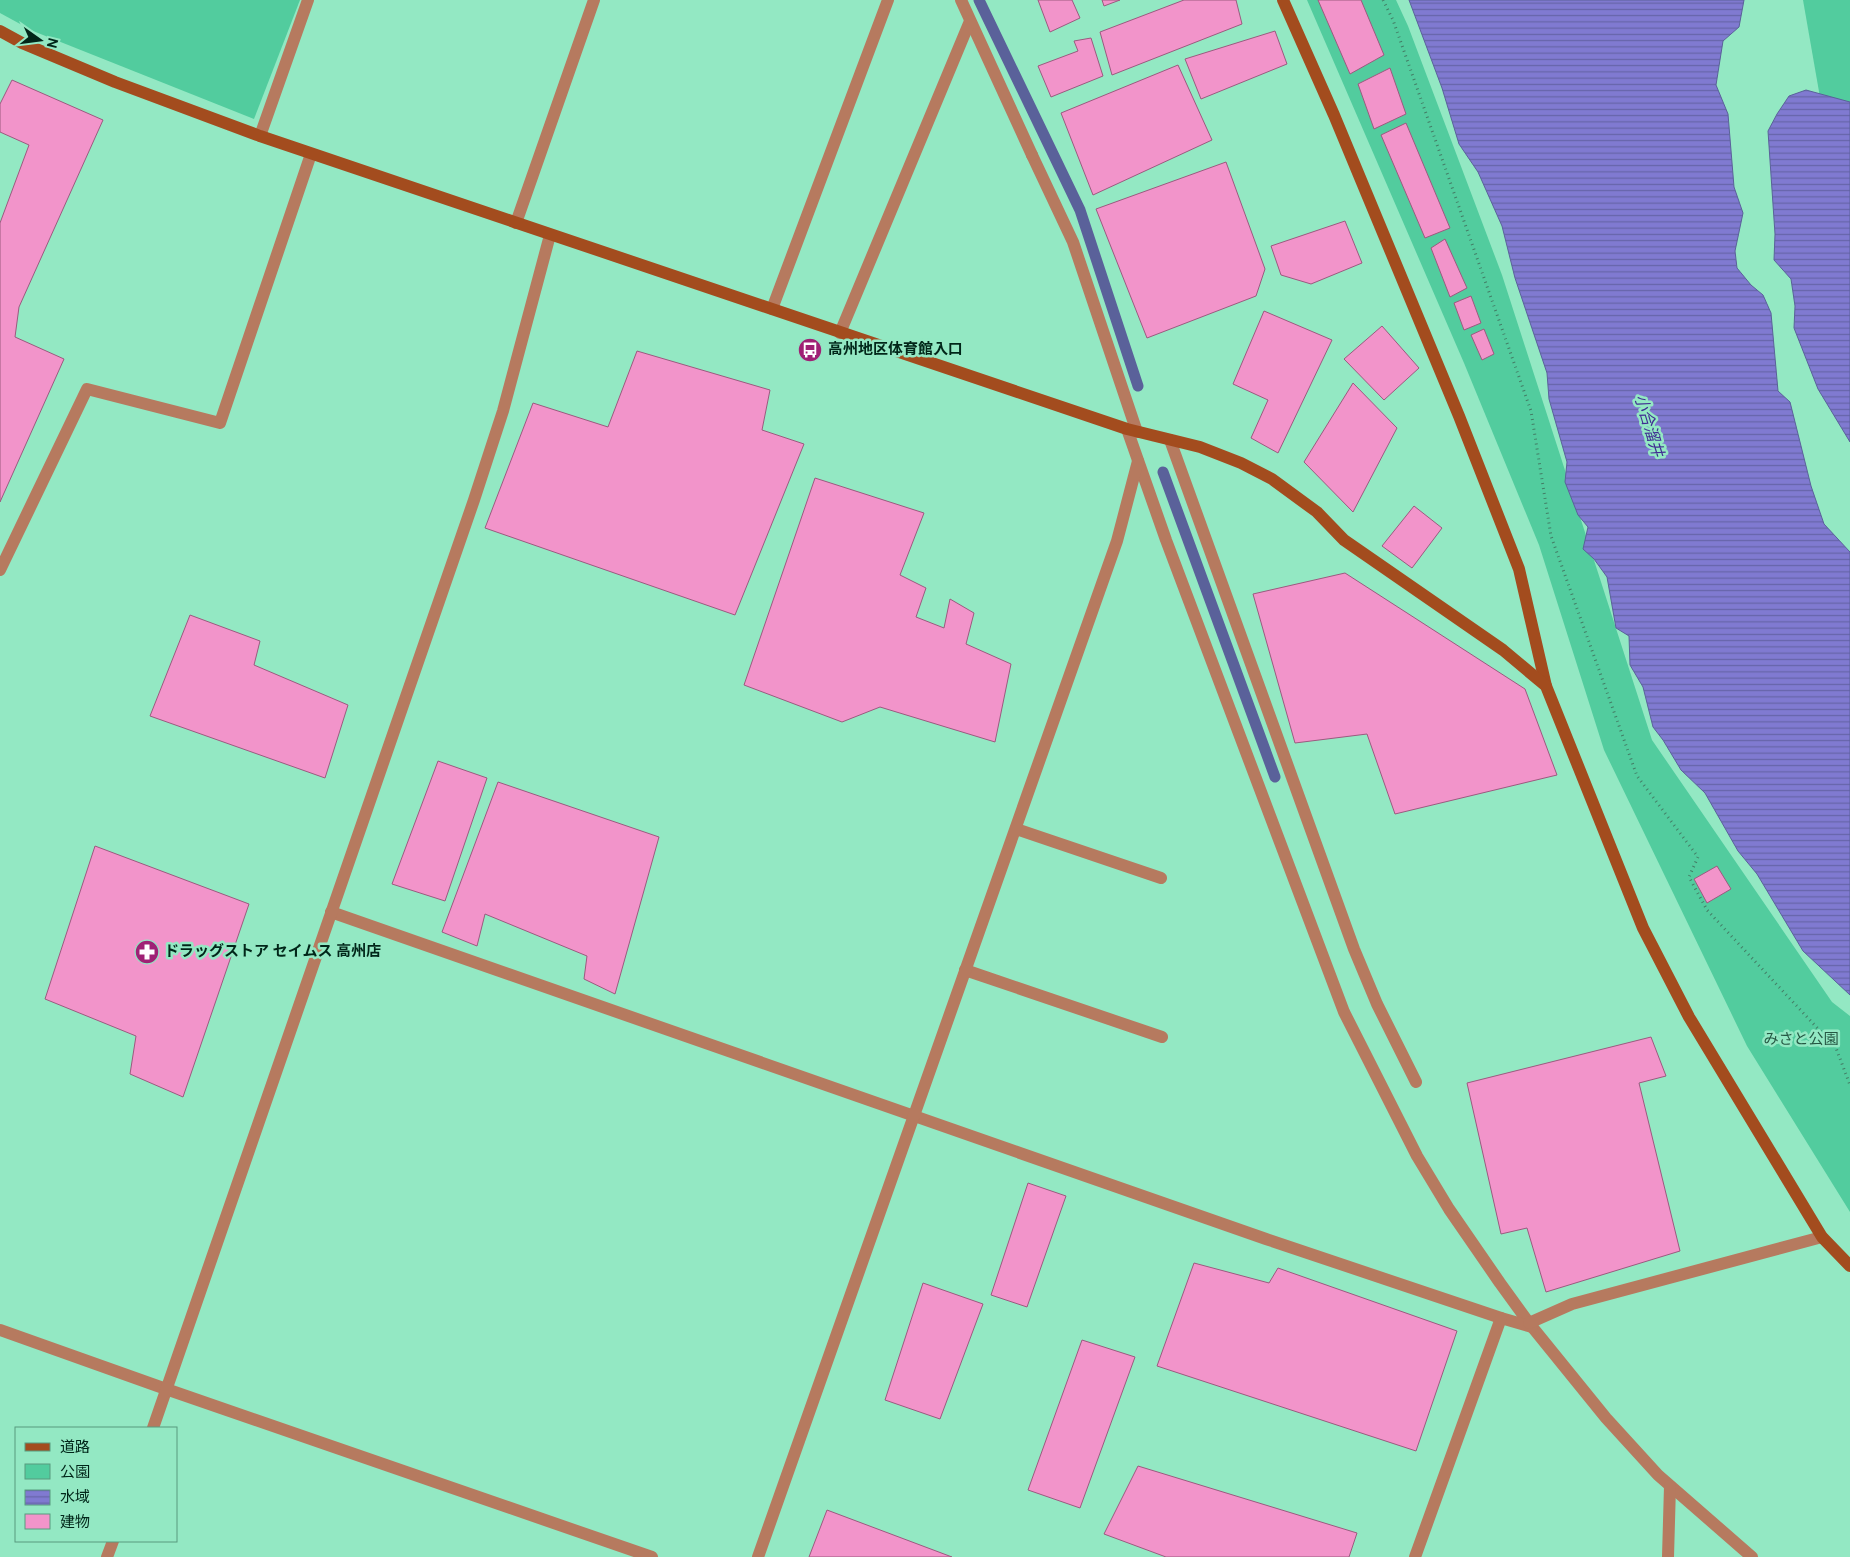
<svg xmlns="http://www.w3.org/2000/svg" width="1850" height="1557" viewBox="0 0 1850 1557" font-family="Overpass,'Noto Sans JP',sans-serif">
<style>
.park{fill:#52cc9e}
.water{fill:url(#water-rules);stroke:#5a619a}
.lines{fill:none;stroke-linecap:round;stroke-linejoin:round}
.stream{stroke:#5a619a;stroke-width:11}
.building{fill:#f294ca;stroke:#9b5a7f}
.path{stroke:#437e66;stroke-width:3;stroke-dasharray:1 4;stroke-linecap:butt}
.lane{stroke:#b67a5f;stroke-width:12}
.street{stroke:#b67a5f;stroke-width:12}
.secondary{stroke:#a34c1e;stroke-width:12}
.labels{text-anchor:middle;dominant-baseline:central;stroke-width:5;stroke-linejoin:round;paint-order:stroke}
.poi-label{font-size:15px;font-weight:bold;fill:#012619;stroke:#93e8c3;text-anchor:start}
.park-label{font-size:15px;fill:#255743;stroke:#93e8c3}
.water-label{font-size:16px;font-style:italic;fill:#402c92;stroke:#93e8c3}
</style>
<defs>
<pattern id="water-rules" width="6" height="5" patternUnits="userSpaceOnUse" patternTransform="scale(1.25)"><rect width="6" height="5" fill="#807ad1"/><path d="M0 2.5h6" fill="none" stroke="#6664a9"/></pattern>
</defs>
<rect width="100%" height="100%" fill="#93e8c3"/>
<!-- park -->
<g class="park">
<path d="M0,0H300L254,119L33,31L0,13Z"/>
<path d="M1307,0H1396L1408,26L1502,275L1652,740L1832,1002L1850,1016V1212L1747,1046L1604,750L1539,545L1464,363Z"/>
<path d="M1803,0H1850V269Z"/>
</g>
<!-- water -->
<g class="water">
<path d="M1409,0H1744L1739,27L1723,41L1716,85L1728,114L1734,187L1743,213L1735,251L1737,268L1751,285L1763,295L1771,313L1778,391L1790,402L1811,486L1824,524L1850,552V995L1803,951L1757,874L1738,851L1705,793L1681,770L1663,740L1653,727L1643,687L1630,665L1629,636L1616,628L1607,577L1594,559L1583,549L1588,527L1578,515L1565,482L1567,462L1549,399L1547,373L1515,278L1502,226L1478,172L1459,144L1442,88Z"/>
<path d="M1806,90L1850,102V442L1818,389L1794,328L1795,306L1791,279L1774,260L1775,234L1768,131L1777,114L1789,96Z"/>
</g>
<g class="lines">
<!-- stream -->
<g class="stream">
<path d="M979,0L1080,210L1138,386"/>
<path d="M1163,472L1275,777"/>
</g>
</g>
<!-- building -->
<g class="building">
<path d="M1038,0H1072L1080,18L1050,32Z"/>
<path d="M1102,0H1120L1104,6Z"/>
<path d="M1184,0H1236L1242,24L1112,75L1100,32Z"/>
<path d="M1318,0H1361L1384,55L1350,74Z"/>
<path d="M1275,31L1287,64L1201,99L1185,59Z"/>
<path d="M1091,38L1103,76L1051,97L1038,66L1078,51L1074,41Z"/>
<path d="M1178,65L1212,140L1093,195L1061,113Z"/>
<path d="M1390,68L1406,114L1374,129L1358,84Z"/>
<path d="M12,80L103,120L19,307L15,337L64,359L0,502V223L29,145L0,132V104Z"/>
<path d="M1406,123L1450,228L1425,238L1381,135Z"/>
<path d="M1226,162L1265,269L1256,296L1147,338L1096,209Z"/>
<path d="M1345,221L1362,263L1311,284L1281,275L1271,246Z"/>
<path d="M1445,239L1467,288L1450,297L1431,248Z"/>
<path d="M1471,296L1481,323L1464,330L1454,303Z"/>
<path d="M1264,311L1332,340L1278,453L1251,438L1268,400L1233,384Z"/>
<path d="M1382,326L1419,368L1384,400L1344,359Z"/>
<path d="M1484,329L1494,354L1482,360L1471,335Z"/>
<path d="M637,351L770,390L762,430L804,444L735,615L485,528L533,403L608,427Z"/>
<path d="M1353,383L1397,428L1353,512L1304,462Z"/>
<path d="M815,478L924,513L900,575L926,588L916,617L944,628L950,599L974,613L966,644L1011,664L995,742L880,707L842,722L744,685Z"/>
<path d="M1414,506L1442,528L1412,568L1382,546Z"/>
<path d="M1345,573L1525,689L1557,775L1395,814L1367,734L1295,743L1253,594Z"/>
<path d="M190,615L260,641L254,665L348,705L325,778L150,716Z"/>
<path d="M438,761L487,778L445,901L392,884Z"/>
<path d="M498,782L659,837L615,994L584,979L587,956L485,914L477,946L442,932Z"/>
<path d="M95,846L249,904L183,1097L130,1074L136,1036L45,999Z"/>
<path d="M1717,866L1731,889L1707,903L1694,879Z"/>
<path d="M1651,1037L1666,1076L1639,1083L1680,1251L1546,1292L1527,1228L1501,1234L1467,1083Z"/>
<path d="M1028,1183L1066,1196L1027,1307L991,1295Z"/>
<path d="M1194,1263L1269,1283L1278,1268L1457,1331L1416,1451L1157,1366Z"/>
<path d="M923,1283L983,1304L940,1419L885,1400Z"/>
<path d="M1082,1340L1135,1357L1080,1508L1028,1490Z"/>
<path d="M1138,1466L1357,1533L1349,1557H1166L1104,1534Z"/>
<path d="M827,1510L952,1557H809Z"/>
</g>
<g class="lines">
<!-- path -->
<path class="path" d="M1383,0L1393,20L1531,411L1551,536L1637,776L1698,857L1689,877L1707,910L1836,1048L1850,1085"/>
<!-- lane -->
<g class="lane">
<path d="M1032,155L1073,242L1137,432"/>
<path d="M965,970L1162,1037"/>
</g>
<!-- street -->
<g class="street">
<path d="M961,0L1032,155"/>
<path d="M260,136L308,0"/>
<path d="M516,223L594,0"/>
<path d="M772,309L888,0"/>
<path d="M840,333L970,21"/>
<path d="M1127,429L1166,540L1344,1012L1417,1156L1449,1209L1500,1283L1529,1323L1606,1418L1658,1475L1752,1557"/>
<path d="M1170,440L1354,949L1377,1004L1416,1082"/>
<path d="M0,570L87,389L220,423L311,154"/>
<path d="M1016,829L1161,878"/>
<path d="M331,912L1266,1239L1501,1318L1532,1327"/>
<path d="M1529,1323L1572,1304L1822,1237"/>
<path d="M0,1330L166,1389L652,1557"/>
<path d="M153,1428L474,500L503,411L550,235"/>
<path d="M107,1557L113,1541"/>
<path d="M758,1557L1117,541L1138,461"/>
<path d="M1415,1557L1501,1318"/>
<path d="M1668,1557L1670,1486"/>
</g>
<!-- secondary -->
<g class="secondary">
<path d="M1283,0L1334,115L1459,416L1519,569L1546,686"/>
<path d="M0,31L22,43L115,82L260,136L1127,429L1200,447L1241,463L1272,479L1317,512L1344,540L1503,650L1546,686L1643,928L1689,1017L1822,1237L1850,1266"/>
</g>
</g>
<!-- icons -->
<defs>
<g id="bus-disc" transform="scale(1.25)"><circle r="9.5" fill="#9f2175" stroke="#93e8c3"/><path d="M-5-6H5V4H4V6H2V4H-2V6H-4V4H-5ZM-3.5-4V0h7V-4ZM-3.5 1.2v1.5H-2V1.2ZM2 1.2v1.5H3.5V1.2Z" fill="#fff"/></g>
<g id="pharmacy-disc" transform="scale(1.25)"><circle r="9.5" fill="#9f2175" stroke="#93e8c3"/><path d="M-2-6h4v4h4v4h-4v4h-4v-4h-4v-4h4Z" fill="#fff"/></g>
</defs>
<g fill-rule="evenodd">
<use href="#bus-disc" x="810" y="350"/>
<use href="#pharmacy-disc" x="147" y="952"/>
</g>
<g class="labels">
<!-- poi labels -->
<g class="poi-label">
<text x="828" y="350">高州地区体育館入口</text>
<text x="164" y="952">ドラッグストア セイムス 高州店</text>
</g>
<!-- park labels -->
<g class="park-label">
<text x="1801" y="1040">みさと公園</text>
</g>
<!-- water labels -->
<g class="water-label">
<text transform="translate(1648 426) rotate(73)">小合溜井</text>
</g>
</g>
<!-- legend -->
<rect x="15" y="1427" width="162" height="115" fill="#93e8c3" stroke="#599a7f"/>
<rect x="25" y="1443" width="25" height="8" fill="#a34c1e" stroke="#599a7f"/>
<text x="60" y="1452" font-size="15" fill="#012619">道路</text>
<rect x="25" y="1464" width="25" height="15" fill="#52cc9e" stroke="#599a7f"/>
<text x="60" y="1477" font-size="15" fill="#012619">公園</text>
<rect x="25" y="1490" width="25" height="15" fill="url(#water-rules)" stroke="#599a7f"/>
<text x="60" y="1502" font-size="15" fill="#012619">水域</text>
<rect x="25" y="1514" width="25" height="15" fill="#f294ca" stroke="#599a7f"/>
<text x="60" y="1527" font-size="15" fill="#012619">建物</text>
<!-- north arrow -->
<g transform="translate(40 40) rotate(104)" stroke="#93e8c3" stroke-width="4" paint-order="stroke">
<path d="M0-4L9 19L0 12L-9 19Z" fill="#012619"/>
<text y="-8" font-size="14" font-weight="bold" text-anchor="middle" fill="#012619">N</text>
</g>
</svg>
